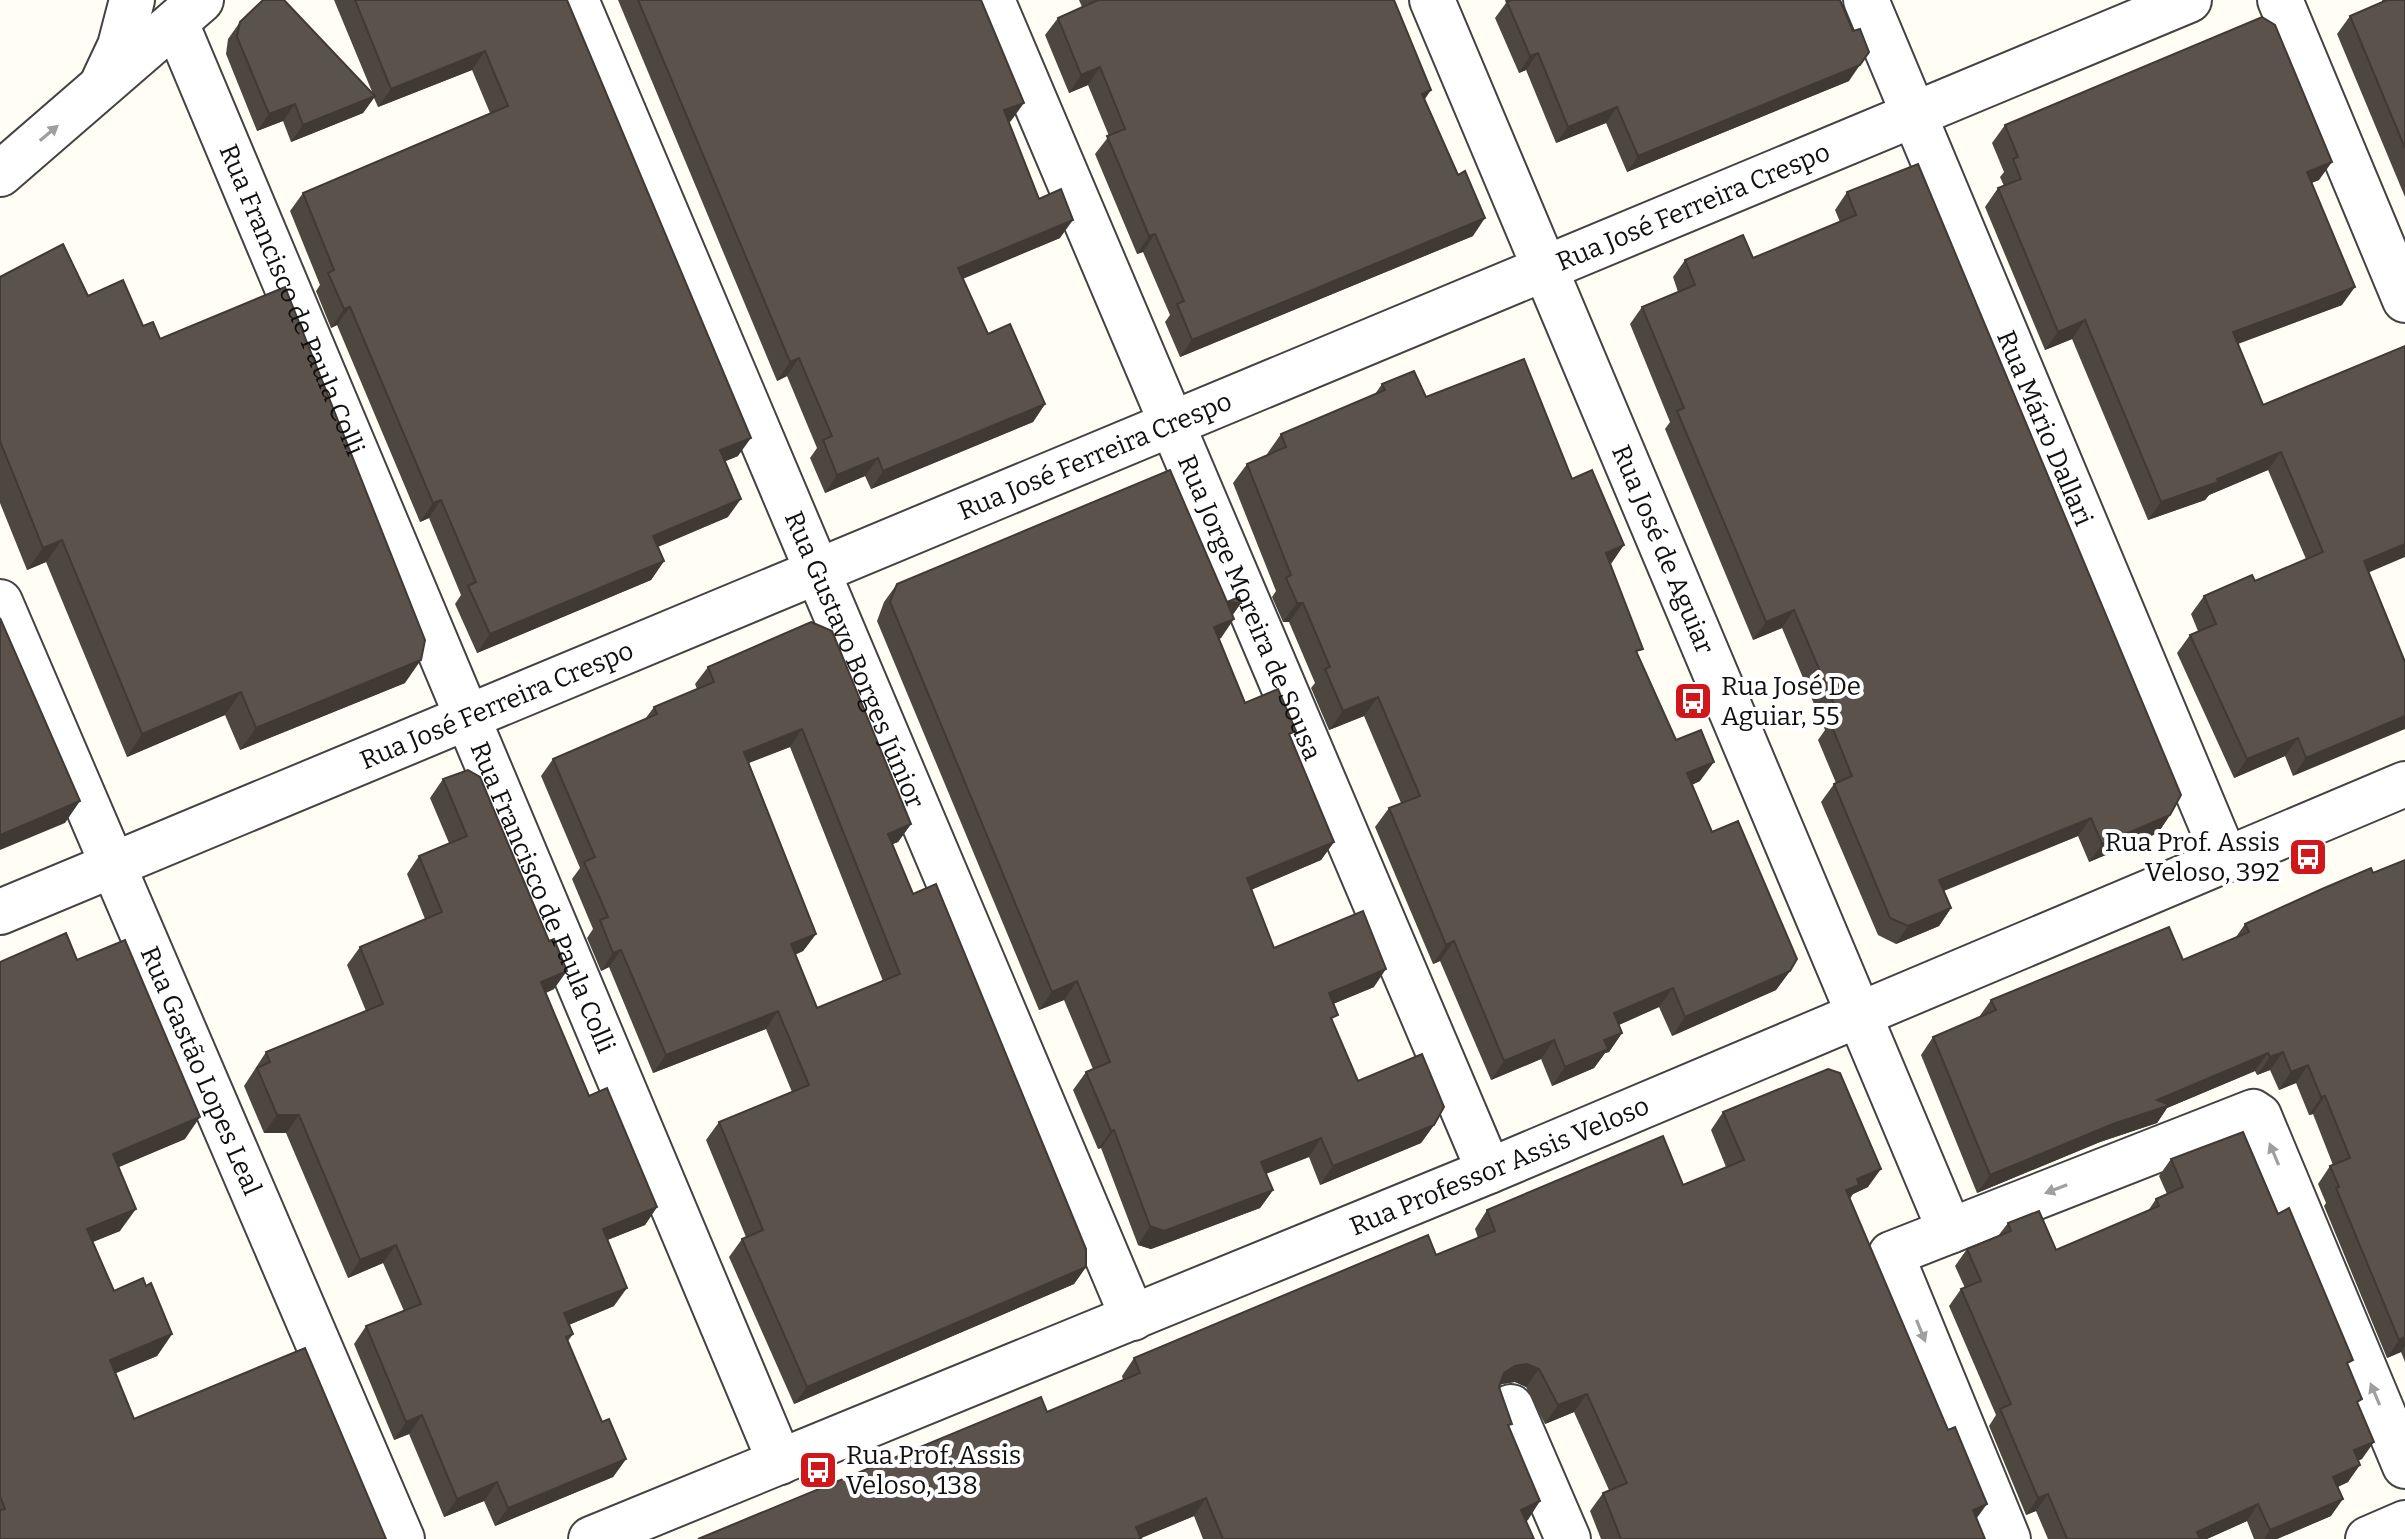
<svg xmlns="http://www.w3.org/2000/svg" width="2405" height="1539" viewBox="0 0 2405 1539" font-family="Bitter,serif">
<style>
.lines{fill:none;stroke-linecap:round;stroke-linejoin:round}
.minor-casing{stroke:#434343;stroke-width:48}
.tertiary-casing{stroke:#434343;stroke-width:48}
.minor{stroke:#fff;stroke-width:44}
.tertiary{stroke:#fff;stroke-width:44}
.wall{fill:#4e4740;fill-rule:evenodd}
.shaded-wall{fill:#403934}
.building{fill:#5b524b;stroke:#403934;stroke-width:2;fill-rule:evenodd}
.oneway{fill:#9f9f9f}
.labels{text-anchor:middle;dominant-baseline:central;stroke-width:8;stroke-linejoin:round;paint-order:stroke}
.street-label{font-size:26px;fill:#101010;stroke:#fff}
.poi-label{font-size:26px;fill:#101010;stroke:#fff;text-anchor:start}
</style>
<rect width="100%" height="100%" fill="#fffdf4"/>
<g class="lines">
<!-- minor casing -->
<g class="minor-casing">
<g id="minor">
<path id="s1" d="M576,0L1133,1318"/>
<path id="s2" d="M992,0L1489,1171"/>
<path id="s3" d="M1432,0L1950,1231"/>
<path id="s4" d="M1866,0L2225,858"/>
<path d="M2280,0L2405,300"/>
<path id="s5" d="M176,23L780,1462"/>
<path id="s6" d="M0,602L402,1539"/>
<path id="s7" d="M0,912L2189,0"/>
<path d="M1511,1407L1568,1539"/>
<path id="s8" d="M591,1539L1489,1171L2405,784"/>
<path d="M2008,1539L1891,1254L2253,1112L2259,1116L2405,1466"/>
<path d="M2368,1539L2405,1523"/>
</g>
</g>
<!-- tertiary casing -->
<g class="tertiary-casing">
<g id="tertiary">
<path d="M104,80L120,46L132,0"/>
<path d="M0,174L201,0"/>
</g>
</g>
<!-- minor -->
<use href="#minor" class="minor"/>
<!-- tertiary -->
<use href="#tertiary" class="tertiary"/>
</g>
<!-- wall -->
<g class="wall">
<path d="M334,0H567L738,456L725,461L728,517L658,547L664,561L651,580L477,653L455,604L461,595L429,518L420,522L337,325L331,328L316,291L320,285L290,211L303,193L490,113L472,70L378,107L374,98L363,113L291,142L283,121L257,131L226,54L228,39L240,22L373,94Z"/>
<path d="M618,0H981L1011,121L1009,122L1039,199L1060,238L963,278L988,334L1045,404L1033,422L871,489L865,476L825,493L810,458L817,448L787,376L777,381Z"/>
<path d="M1079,0H1394L1425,100L1473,236L1180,357L1165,322L1170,315L1143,252L1137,254L1095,154L1109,136L1088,85L1069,93L1045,35L1058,18L1082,7Z"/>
<path d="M1505,0H1840L1849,81L1627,172L1606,123L1556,143L1526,70L1519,73L1495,18L1506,3Z"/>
<path d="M2382,0H2405V197L2337,34L2350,16L2383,2Z"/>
<path d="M2005,125L2319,180L2311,183L2342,305L2238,344L2263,405L2369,572L2405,662L2293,776L2285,756L2234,778L2177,653L2190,635L2198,631L2191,614L2204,596L2255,581L2306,559L2268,470L2209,495L2205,500L2148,520L2072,339L2045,350L1985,207L1998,188L2004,186L2000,177L2004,172L1992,143Z"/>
<path d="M1847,192L2170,815L2158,833L2089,862L2078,836L1944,891L1951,908L1939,926L1896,944L1878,935L1821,802L1834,784L1836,783L1818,740L1825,730L1782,628L1753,640L1665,429L1670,422L1630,324L1642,307L1678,292L1673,277L1685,260L1753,258L1840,222L1835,210Z"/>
<path d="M0,277L88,296L143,326L160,339L405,683L240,750L225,715L127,757L46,562L27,570L0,503Z"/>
<path d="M1382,384L1426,397L1572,479L1610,564L1638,655L1676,740L1700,781L1692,785L1712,832L1790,971L1776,990L1672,1036L1659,1007L1619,1025L1622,1033L1609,1052L1605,1053L1594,1068L1552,1086L1541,1059L1491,1080L1440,961L1433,964L1375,827L1389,808L1401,803L1364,716L1329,730L1311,688L1315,683L1289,622H1283L1272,597L1276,591L1233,483L1247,464L1268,455L1267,454L1281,434L1375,394Z"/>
<path d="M897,584L1241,603L1232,616L1221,638L1219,639L1245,703L1291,738L1334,842L1321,860L1251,890L1274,948L1374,987L1333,1004L1332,1022L1358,1081L1434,1125L1421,1143L1320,1185L1309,1157L1266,1174L1273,1190L1260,1208L1151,1249L1138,1245L1101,1148L1098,1149L1073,1090L1086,1072L1093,1069L1064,1000L1039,1010L877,621L884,602Z"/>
<path d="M811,622L911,824L898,842L892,844L913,894L1086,1267L1074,1284L794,1404L729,1257L742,1239L746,1237L706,1140L719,1122L792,1092L766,1029L653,1073L609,967L601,971L587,938L593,929L572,879L580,868L541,776L553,759L645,719L654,707L697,689L695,684L708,667ZM790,747L883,981L817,1008L795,955L803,951L816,934L749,763Z"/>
<path d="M443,779L554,989L546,993L589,1096L657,1207L645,1225L607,1240L614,1306L569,1325L573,1334L568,1341L602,1422L626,1459L613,1477L495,1526L484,1501L444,1517L409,1434L394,1440L354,1344L366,1326L404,1311L383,1263L348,1278L286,1133H264L244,1086L266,1052L366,1011L347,965L360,947L425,919L407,874L419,856L449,843L430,798Z"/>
<path d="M2405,860V1362L2401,1352L2387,1358L2324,1206L2326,1203L2318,1184L2330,1166L2333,1165L2313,1114L2309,1115L2296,1083L2279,1090L2270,1070L2257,1075L2255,1071L2167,1108L2157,1123L2100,1142L1977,1193L1921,1055L1933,1037L1979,1017L1991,1000L2183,960L2236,937L2245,924Z"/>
<path d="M77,960L185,1139L118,1167L120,1231L92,1242L114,1291L172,1334L157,1356L115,1373L0,1539V962Z"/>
<path d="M1723,1112L1868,1187L1853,1194L1850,1198L1985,1539H1601L1590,1511L1603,1493L1609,1490L1574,1412L1545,1424L1526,1387L1515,1382L1502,1384L1499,1386L1528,1520L1526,1521L1534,1539H1203L1194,1516L1141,1538L1047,1412L1123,1380L1122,1376L1134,1358L1436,1255L1478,1238L1475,1229L1487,1210L1683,1185L1726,1167L1711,1130Z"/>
<path d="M2171,1159L2278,1214L2348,1366L2358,1405L2362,1459L2358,1460L2348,1482L2338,1487L2331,1516L2277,1539H2254L2247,1521L2207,1539H2048L2036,1511L2026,1515L1989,1426L1996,1415L1949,1306L1961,1289L1965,1288L1955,1266L1967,1249L1998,1236L2008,1223L2056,1250L2148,1211L2156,1199L2167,1194L2159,1176Z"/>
</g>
<!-- shaded-wall -->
<g class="shaded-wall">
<path d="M485,51L472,70L378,107L391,89Z"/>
<path d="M1538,53L1526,70L1519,73L1530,56Z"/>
<path d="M1860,65L1849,81L1627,172L1638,156Z"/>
<path d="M1100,67L1088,85L1069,93L1081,75Z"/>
<path d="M1431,90L1419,108L1422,94Z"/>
<path d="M375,96L363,113L291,142L303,125Z"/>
<path d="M1024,103L1011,121L992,129L1004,110Z"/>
<path d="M295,104L283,121L257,131L269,114Z"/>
<path d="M1617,107L1606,123L1556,143L1568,127Z"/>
<path d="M2332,162L2319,180L2294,190L2307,172Z"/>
<path d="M1485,218L1473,236L1180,357L1192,340Z"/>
<path d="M1073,220L1060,238L946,286L958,268Z"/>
<path d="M1155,234L1143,252L1137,254L1149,236Z"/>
<path d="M2355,287L2342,305L2220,350L2233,332Z"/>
<path d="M350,307L337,325L331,328L344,309Z"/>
<path d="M2085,320L2072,339L2045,350L2058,332Z"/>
<path d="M799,358L787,376L777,381L790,362Z"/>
<path d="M1045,404L1033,422L871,489L883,471Z"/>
<path d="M751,438L738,456L707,469L720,450Z"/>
<path d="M2281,452L2268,470L2209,495L2205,500L2148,520L2161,502Z"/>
<path d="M878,458L865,476L825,493L837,475Z"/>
<path d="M741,499L728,517L640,554L653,536Z"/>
<path d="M441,500L429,518L420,522L433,503Z"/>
<path d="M62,540L46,562L27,570L43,548Z"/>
<path d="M2405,544V557L2351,580L2364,561Z"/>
<path d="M1624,545L1611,564L1606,553Z"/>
<path d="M664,561L651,580L477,653L490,634Z"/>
<path d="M1227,602L1241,603L1228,621Z"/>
<path d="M1297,603H1303L1289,622H1283Z"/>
<path d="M1794,610L1782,628L1753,640L1766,622Z"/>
<path d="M1234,619L1221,638L1201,646L1214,627Z"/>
<path d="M421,660L405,683L240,750L256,728Z"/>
<path d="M241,692L225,715L127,757L142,734Z"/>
<path d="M1378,697L1364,716L1329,730L1343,711Z"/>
<path d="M2405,716V729L2293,776L2306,758Z"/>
<path d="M802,729L790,747L732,769L744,752Z"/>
<path d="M2298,738L2285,756L2234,778L2247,759Z"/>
<path d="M1714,762L1700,781L1674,792L1687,773Z"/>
<path d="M80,801L65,823L0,850V835Z"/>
<path d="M2170,815L2158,833L2089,862L2102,844Z"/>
<path d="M2091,818L2078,836L1927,897L1939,880Z"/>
<path d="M911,824L898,842L876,851L888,834Z"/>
<path d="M1334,842L1321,860L1234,897L1247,878Z"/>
<path d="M1951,908L1939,926L1896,944L1908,926Z"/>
<path d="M816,934L803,951L778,961L791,944Z"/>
<path d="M1454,941L1440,961L1433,964L1446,945Z"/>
<path d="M621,950L609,967L601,971L613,953Z"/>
<path d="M1386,969L1374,987L1316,1011L1329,993Z"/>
<path d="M567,971L554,989L528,1000L541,982Z"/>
<path d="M1790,971L1776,990L1672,1036L1685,1017Z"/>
<path d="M1077,981L1064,1000L1039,1010L1052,992Z"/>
<path d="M1673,988L1659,1007L1600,1033L1614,1013Z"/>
<path d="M778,1011L766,1029L653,1073L666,1055Z"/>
<path d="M1622,1033L1609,1052L1605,1053L1594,1068L1552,1086L1565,1067L1604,1040Z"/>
<path d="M1554,1040L1541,1059L1491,1080L1504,1061Z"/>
<path d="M2283,1052L2270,1070L2257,1075L2270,1057Z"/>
<path d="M2268,1053L2255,1071L2167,1108L2157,1123L2100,1142L1977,1193L1990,1175L2157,1100Z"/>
<path d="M2308,1065L2296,1083L2279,1090L2291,1072Z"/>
<path d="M2325,1096L2313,1114L2309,1115L2321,1097Z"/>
<path d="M277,1115H299L286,1133H264Z"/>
<path d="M200,1117L185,1139L98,1176L113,1154Z"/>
<path d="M1434,1125L1421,1143L1320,1185L1333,1166Z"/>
<path d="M1114,1130L1101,1148L1098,1149L1111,1131Z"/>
<path d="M1321,1138L1309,1157L1248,1180L1261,1162Z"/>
<path d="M1881,1169L1868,1187L1853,1194L1847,1203L1846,1190L1857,1179Z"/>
<path d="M1273,1190L1260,1208L1151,1249L1138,1245L1150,1226Z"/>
<path d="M657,1207L645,1225L590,1247L603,1229Z"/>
<path d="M136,1209L120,1231L71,1251L87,1229Z"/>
<path d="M396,1245L383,1263L348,1278L360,1260Z"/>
<path d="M1086,1267L1074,1284L794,1404L807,1387Z"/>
<path d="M627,1288L614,1306L551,1332L564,1313Z"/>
<path d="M172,1334L157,1356L95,1382L110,1360Z"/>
<path d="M2405,1337V1346L2401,1352L2387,1358L2399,1340Z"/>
<path d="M1527,1364L1539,1369L1526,1387L1515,1382L1502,1384L1491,1392L1504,1373L1515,1366Z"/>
<path d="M1587,1394L1574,1412L1545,1424L1558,1405Z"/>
<path d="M422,1415L409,1434L394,1440L406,1422Z"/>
<path d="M2374,1442L2362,1459L2342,1467L2354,1450Z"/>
<path d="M626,1459L613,1477L495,1526L508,1508Z"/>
<path d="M2360,1465L2348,1482L2321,1494L2333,1477Z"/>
<path d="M497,1482L484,1501L444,1517L457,1499Z"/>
<path d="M2048,1494L2036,1511L2026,1515L2038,1498Z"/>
<path d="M1206,1498L1194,1516L1139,1539L1136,1527Z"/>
<path d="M2343,1499L2331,1516L2277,1539H2264L2270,1530Z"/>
<path d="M1540,1501L1528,1520L1508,1528L1521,1510Z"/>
<path d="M1987,1504L1974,1522L1973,1510Z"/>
<path d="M2258,1504L2247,1521L2207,1539H2192L2197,1532Z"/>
</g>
<!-- building -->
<g class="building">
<path d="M263,0H284L375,96L303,125L295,104L269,114L237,37L240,22Z"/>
<path d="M355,0H567L751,438L720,450L741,499L653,536L664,561L490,634L468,586L476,582L441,500L433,503L350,307L344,309L328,273L334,270L303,193L508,106L485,51L391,89Z"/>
<path d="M638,0H981L1024,103L1004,110L1039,199L1061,189L1073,220L958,268L988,334L1010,324L1045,404L883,471L878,458L837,475L823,440L832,436L799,358L790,362Z"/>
<path d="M1098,0H1394L1431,90L1422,94L1458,175L1465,171L1485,218L1192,340L1177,304L1184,301L1155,234L1149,236L1107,136L1125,129L1100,67L1081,75L1058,18Z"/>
<path d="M1511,0H1840L1853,31L1860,29L1869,52L1860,65L1638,156L1617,107L1568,127L1538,53L1530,56L1507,2Z"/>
<path d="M2387,0H2405V148L2350,16Z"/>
<path d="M2262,17L2275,25L2332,162L2307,172L2355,287L2233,332L2263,405L2405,346V544L2364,561L2405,662V716L2306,758L2298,738L2247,759L2190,635L2216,624L2204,596L2252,575L2255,581L2323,552L2281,452L2217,479L2218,482L2161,502L2085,320L2058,332L1998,188L2021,179L2013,159L2018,157L2005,125Z"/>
<path d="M1918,164L2181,795L2170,815L2102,844L2091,818L1939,880L1951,908L1908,926L1890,918L1834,784L1852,776L1830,722L1840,718L1794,610L1766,622L1677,411L1684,408L1642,307L1695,285L1685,260L1743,235L1753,258L1856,215L1847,192Z"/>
<path d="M63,244L88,296L123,280L143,326L153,322L160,339L285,287L425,640L421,660L256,728L241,692L142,734L62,540L43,548L0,441V277Z"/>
<path d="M1524,359L1572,479L1592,470L1624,545L1606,553L1643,649L1636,651L1676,740L1701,730L1714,762L1687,773L1712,832L1738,821L1797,959L1790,971L1685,1017L1673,988L1614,1013L1622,1033L1604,1040L1608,1049L1565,1067L1554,1040L1504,1061L1454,941L1446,945L1389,808L1420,796L1378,697L1343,711L1325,669L1330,667L1303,603H1297L1286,578L1291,575L1247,464L1286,447L1281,434L1385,390L1382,384L1414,371L1426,397Z"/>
<path d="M1170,470L1227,602L1239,597L1241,603L1227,602L1234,619L1214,627L1245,703L1278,689L1296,731L1289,734L1334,842L1247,878L1274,948L1363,911L1386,969L1329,993L1338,1015L1331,1018L1358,1081L1422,1054L1444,1107L1434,1125L1333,1166L1321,1138L1261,1162L1273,1190L1164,1231L1150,1226L1114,1130L1111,1131L1086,1072L1110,1062L1077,981L1052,992L890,602L897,584Z"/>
<path d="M0,618L80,801L0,835Z"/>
<path d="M811,622L832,631L911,824L888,834L913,894L936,884L1086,1249V1267L807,1387L742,1239L763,1230L719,1122L809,1085L778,1011L666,1055L621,950L613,953L600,920L608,917L584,862L595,857L553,759L657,714L654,707L714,682L708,667ZM802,729L900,974L817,1008L791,944L816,934L744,752Z"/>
<path d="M468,770L480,777L549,941L554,939L567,971L541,982L589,1096L607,1088L657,1207L603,1229L627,1288L564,1313L573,1334L566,1337L602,1422L609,1419L626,1459L508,1508L497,1482L457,1499L422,1415L406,1422L366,1326L421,1304L396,1245L360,1260L299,1115H277L257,1068L270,1062L266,1052L383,1004L360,947L442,912L419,856L467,836L443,779Z"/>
<path d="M2405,860V1337L2399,1340L2336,1188L2339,1187L2330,1166L2350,1158L2325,1096L2321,1097L2308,1065L2291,1072L2283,1052L2270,1057L2268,1053L2157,1100L2170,1105L2113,1124L1990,1175L1933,1037L1996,1010L1991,1000L2169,927L2183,960L2249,932L2245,924L2322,889L2371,868L2373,873Z"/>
<path d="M66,933L77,960L125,940L200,1117L113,1154L136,1209L87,1229L114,1291L143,1278L146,1286L151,1283L172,1334L110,1360L134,1419L305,1348L386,1539H0V1510L5,1509L0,1496V962Z"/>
<path d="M1828,1069L1840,1073L1881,1169L1857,1179L1859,1185L1846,1190L1948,1430L1955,1427L1987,1504L1973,1510L1985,1539H1621L1603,1493L1627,1483L1587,1394L1558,1405L1539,1369L1527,1364L1515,1366L1504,1373L1499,1387L1512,1424L1508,1425L1540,1501L1521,1510L1534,1539H1223L1206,1498L1136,1527L1141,1539H698L1041,1397L1047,1412L1140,1373L1134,1358L1428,1235L1436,1255L1495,1231L1487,1210L1663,1136L1683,1185L1744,1160L1723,1112Z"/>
<path d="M2243,1132L2278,1214L2289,1208L2353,1360L2347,1363L2362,1399L2357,1402L2374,1442L2354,1450L2360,1465L2333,1477L2343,1499L2270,1530L2258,1504L2197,1532L2200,1539H2067L2048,1494L2038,1498L2000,1409L2011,1404L1961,1289L1981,1281L1967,1249L2011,1231L2008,1223L2039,1211L2056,1250L2159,1206L2156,1199L2183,1187L2171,1159Z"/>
</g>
<!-- one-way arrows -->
<defs><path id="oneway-solid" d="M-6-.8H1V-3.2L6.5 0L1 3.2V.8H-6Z" transform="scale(2)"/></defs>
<g class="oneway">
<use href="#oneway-solid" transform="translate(49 133) rotate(-40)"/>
<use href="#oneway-solid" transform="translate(2274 1154) rotate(-113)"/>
<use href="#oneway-solid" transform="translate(2056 1189) rotate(159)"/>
<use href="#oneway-solid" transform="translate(1921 1331) rotate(68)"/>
<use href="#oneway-solid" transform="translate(2375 1394) rotate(-113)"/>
</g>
<!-- icons -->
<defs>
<g id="bus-square" transform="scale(2)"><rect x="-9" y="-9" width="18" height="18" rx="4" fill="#d2171b" stroke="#fff"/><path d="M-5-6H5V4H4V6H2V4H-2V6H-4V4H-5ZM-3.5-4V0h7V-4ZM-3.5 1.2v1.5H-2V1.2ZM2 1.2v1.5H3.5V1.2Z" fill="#fff"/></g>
</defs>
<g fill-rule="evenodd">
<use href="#bus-square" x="1693" y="701"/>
<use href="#bus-square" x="2308" y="857"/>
<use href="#bus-square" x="818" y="1470"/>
</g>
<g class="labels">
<!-- street labels -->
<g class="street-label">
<text stroke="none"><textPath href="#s7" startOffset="1834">Rua José Ferreira Crespo</textPath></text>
<text stroke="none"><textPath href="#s5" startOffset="300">Rua Francisco de Paula Colli</textPath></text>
<text stroke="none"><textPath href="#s4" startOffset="464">Rua Mário Dallari</textPath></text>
<text stroke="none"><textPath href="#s7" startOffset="1186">Rua José Ferreira Crespo</textPath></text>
<text stroke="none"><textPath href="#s3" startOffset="596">Rua José de Aguiar</textPath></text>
<text stroke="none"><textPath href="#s2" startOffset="660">Rua Jorge Moreira de Sousa</textPath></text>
<text stroke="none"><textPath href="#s1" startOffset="716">Rua Gustavo Borges Júnior</textPath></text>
<text stroke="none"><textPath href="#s7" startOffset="538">Rua José Ferreira Crespo</textPath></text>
<text stroke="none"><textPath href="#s5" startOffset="948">Rua Francisco de Paula Colli</textPath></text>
<text stroke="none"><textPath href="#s6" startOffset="510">Rua Gastão Lopes Leal</textPath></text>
<text stroke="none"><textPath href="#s8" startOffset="982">Rua Professor Assis Veloso</textPath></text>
</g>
<!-- poi labels -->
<g class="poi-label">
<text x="1721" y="686">Rua José De<tspan x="1721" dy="30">Aguiar, 55</tspan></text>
<text x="2280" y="842" text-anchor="end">Rua Prof. Assis<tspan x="2280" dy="30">Veloso, 392</tspan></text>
<text x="846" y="1455">Rua Prof. Assis<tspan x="846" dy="30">Veloso, 138</tspan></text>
</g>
</g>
</svg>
